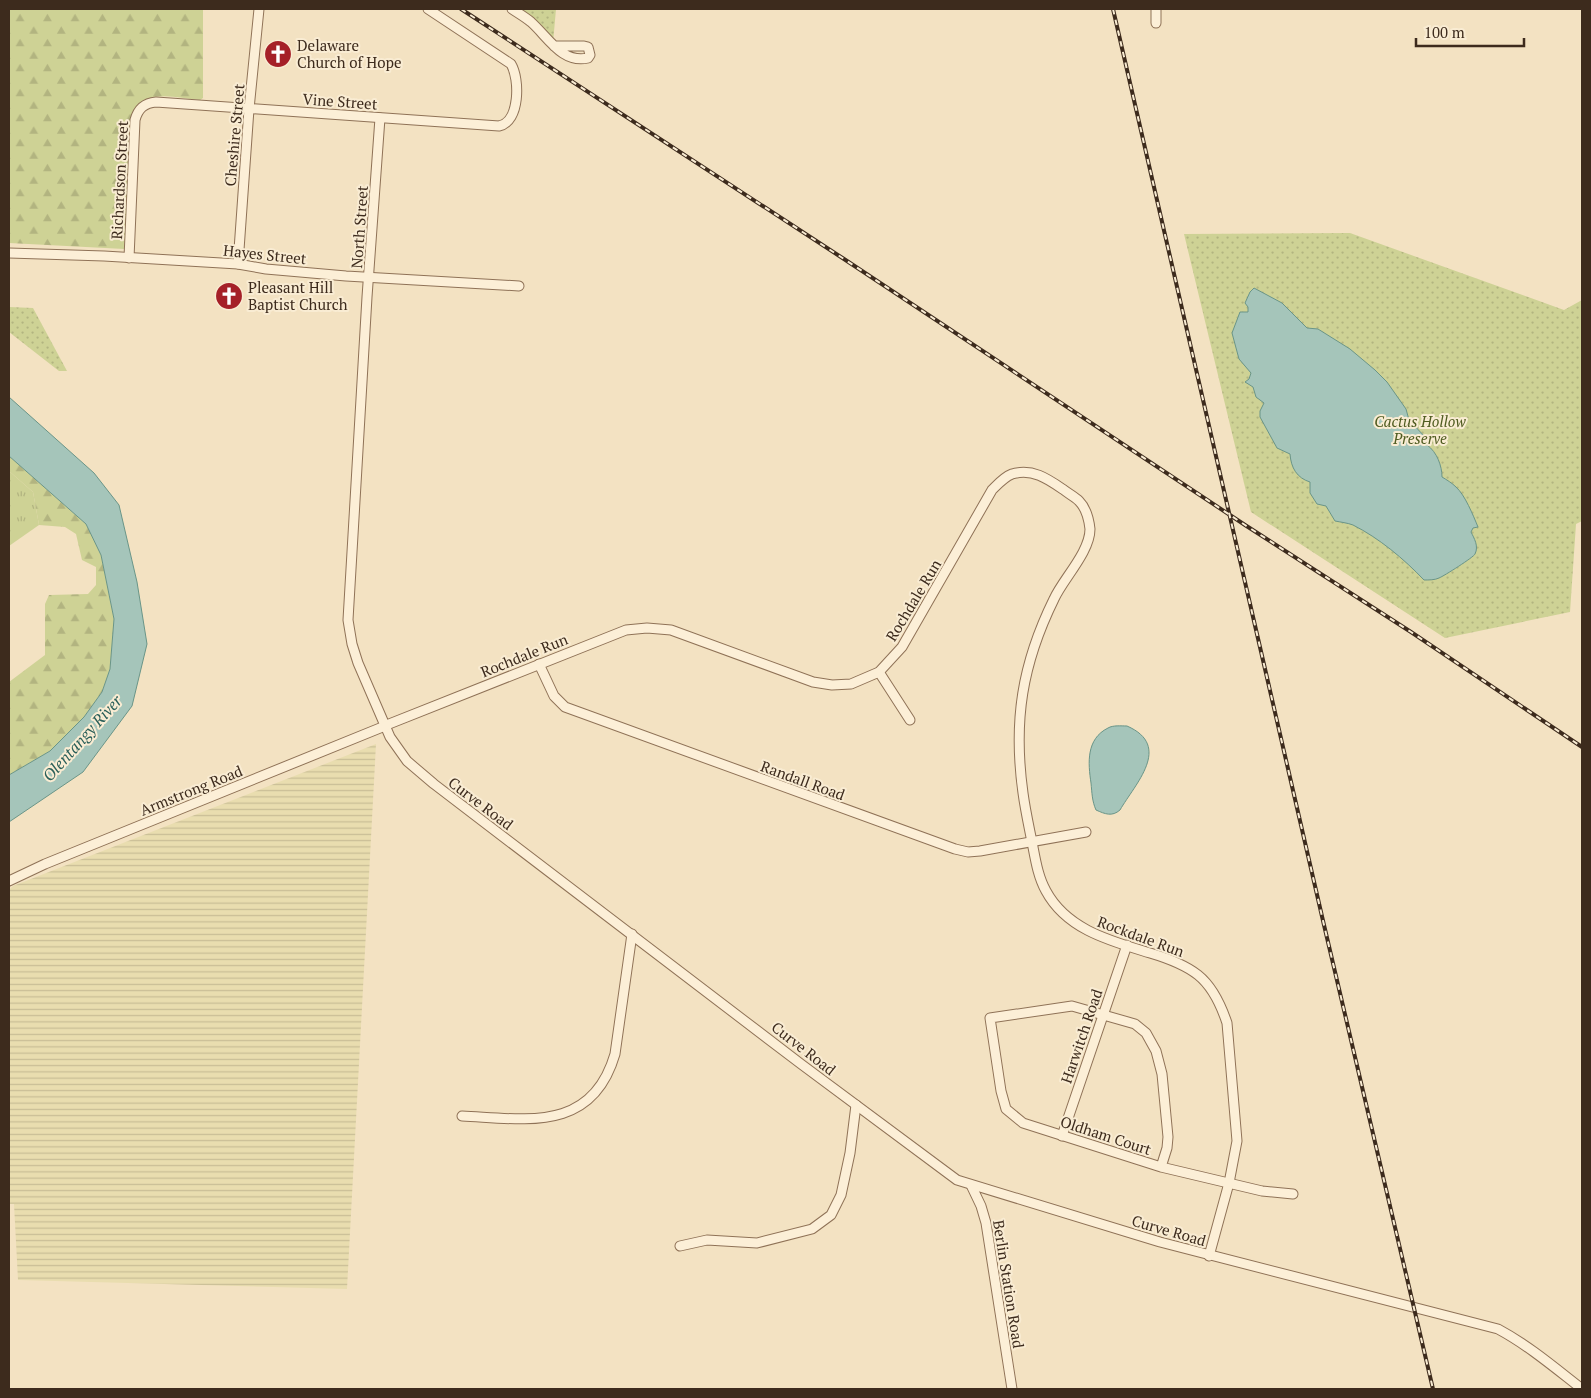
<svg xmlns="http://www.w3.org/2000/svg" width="1591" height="1398" viewBox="0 0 1591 1398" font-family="'PT Serif',serif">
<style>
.farmland{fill:url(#farmland-rules)}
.grass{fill:url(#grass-tufts)}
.forest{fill:url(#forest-firs)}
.park{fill:url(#park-dots)}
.water{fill:#a5c5ba;stroke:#6a9588}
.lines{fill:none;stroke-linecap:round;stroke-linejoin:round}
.minor-casing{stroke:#8f7257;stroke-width:11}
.minor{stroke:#fcefd7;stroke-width:9}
.rail-casing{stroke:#3d2b1d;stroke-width:4}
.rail{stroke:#f9ecd3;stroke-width:2;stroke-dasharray:5.5;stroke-linecap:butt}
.labels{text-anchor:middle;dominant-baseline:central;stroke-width:4;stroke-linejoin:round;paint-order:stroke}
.poi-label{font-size:15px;fill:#3d2b1d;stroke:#f9ecd3;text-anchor:start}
.street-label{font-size:15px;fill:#3d2b1d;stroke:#f9ecd3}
.park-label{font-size:15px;font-style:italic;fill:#505c21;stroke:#f9ecd3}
.water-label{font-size:16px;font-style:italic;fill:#2a5f59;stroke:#f9ecd3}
</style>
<defs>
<pattern id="farmland-rules" width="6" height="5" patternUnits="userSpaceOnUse" patternTransform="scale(1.25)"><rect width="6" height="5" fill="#e9ddaf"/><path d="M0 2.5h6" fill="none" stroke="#c9be96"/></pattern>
<pattern id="grass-tufts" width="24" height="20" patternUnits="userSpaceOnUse" patternTransform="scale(1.25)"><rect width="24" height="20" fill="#ced295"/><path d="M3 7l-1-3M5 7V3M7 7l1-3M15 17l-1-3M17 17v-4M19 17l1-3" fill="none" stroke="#b2b480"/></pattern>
<pattern id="forest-firs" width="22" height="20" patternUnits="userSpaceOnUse" patternTransform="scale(1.25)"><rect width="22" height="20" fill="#ced295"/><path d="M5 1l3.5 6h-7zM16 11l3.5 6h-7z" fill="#b2b480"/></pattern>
<pattern id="park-dots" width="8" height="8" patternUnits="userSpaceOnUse" patternTransform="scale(1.25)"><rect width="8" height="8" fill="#ced295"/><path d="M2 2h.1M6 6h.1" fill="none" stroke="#b2b480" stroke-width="1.8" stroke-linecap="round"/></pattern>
</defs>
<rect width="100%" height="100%" fill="#f3e2c2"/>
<!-- farmland -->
<path class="farmland" d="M376,744L347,1289L18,1280L14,1204H9V890L13,886Z"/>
<!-- grass -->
<path class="grass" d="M9,471L33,492L39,525L9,546Z"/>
<!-- forest -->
<g class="forest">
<path d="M9,9H203V98L200,100C175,98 149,88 133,112L124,249L9,243Z"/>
<path d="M9,456L86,524L101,555L114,619L110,669L102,692L84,717L50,751L9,775V682L45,655V604L49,595L88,594L96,585V567L82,560L76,534L65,527L39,525L33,492L9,471Z"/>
</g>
<!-- park -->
<g class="park">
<path d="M515,9H556L553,43Z"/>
<path d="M1350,233L1564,310L1582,300V521L1576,524L1570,612L1445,638L1251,512L1184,234Z"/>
<path d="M9,307L33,308L67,371H59L9,332Z"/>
</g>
<!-- water -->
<g class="water">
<path d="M1254,288L1282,303L1307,328L1318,329L1350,349L1375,370L1387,382L1406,409L1409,420L1427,439V445C1437,452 1442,466 1442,477C1447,480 1452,483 1456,487C1465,495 1473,515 1478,527L1473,528L1471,532C1474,538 1479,546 1475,554C1474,557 1444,576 1439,578C1435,580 1429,580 1424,580C1404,559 1379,538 1353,525C1348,523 1340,522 1335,521L1326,506L1317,504L1310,493V482C1297,478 1291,468 1290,454L1277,448L1260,417V411L1264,403L1256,397L1253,387L1245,382L1249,379L1251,373L1239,359L1232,333L1240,312H1248V307L1245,303L1250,292Z"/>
<path d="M9,397L94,473L119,505L137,582L147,644L132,706L83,772L9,822V775L50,751L84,717L102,692L110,669L114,619L101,555L86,524L9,456Z"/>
<path d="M1127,726C1173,746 1135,784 1120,810C1112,817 1105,814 1096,810C1092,801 1092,793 1091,783C1088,763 1086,739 1108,728C1113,725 1121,726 1127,726Z"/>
</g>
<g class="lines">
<!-- minor casing -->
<g class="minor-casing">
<g id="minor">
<path d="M512,9C518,13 525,17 531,22C548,37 562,64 588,58L590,55L588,47L584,46H554"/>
<path d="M1156,23V9"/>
<path d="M380,118L367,297L348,620L352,644L358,663L390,737L407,761L434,784L801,1064L957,1180L1160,1242L1498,1329C1528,1345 1555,1368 1582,1389"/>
<path d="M9,253L104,256L238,264L266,269L346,276L519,286"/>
<path d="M129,258L135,120C138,109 144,103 156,102L499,126C520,122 520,79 511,64L428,9"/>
<path d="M238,264L249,109L259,9"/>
<path d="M539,664L554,696L565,707L955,849L968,852L980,851L1086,832"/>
<path d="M879,672L910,720"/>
<path d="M384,726L626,630L647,628L671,630L813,682L832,685L851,684L879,672L902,647L992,490C998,484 1004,477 1012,474C1033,468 1048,479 1064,490C1069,494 1075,497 1079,501C1086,508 1089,520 1090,529C1090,552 1063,579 1054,599C1022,664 1013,721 1023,793C1025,808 1028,822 1031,837C1035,856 1037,875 1046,891C1067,930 1111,941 1150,953C1167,958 1184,964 1198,975C1213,987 1221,1005 1227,1023L1237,1141L1229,1183L1209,1256"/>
<path d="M9,881L45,864L385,726"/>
<path d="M462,1116C526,1119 592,1133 615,1054L632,934"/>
<path d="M1062,1136L1127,945"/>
<path d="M1161,1167L1167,1148L1168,1137L1162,1074L1156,1051L1146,1033L1135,1024L1072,1006L990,1018L1001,1091L1006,1109L1023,1123L1161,1167L1262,1191L1293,1194"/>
<path d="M971,1185L981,1206L986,1223L1012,1389"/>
<path d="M680,1246L707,1240L757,1243L812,1229L831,1215L841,1195L850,1153L856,1105"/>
</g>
</g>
<!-- minor -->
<use href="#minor" class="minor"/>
<!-- rail casing -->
<g class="rail-casing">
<g id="rail">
<path d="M461,9L844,259L1245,525L1411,632L1582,747"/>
<path d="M1113,9L1324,925L1433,1389"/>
</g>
</g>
<!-- rail -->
<use href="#rail" class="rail"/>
</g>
<!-- icons -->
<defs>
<g id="church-disc" transform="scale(1.4375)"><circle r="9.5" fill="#a52028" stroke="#f9ecd3"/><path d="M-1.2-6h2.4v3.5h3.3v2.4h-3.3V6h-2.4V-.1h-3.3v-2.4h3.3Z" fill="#fff"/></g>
</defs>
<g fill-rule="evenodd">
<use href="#church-disc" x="278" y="54"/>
<use href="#church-disc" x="229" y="296"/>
</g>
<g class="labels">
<!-- poi labels -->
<g class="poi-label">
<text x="297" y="45">Delaware<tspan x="297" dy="17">Church of Hope</tspan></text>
<text x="248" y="287">Pleasant Hill<tspan x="248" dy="17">Baptist Church</tspan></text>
</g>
<!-- street labels -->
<g class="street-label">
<text transform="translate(340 101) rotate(4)">Vine Street</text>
<text transform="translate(234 135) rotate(-85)">Cheshire Street</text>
<text transform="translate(119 180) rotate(-87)">Richardson Street</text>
<text transform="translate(359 227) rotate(-86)">North Street</text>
<text transform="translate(265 254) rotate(6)">Hayes Street</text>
<text transform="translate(913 600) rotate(-59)">Rochdale Run</text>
<text transform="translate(524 655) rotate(-22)">Rochdale Run</text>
<text transform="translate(803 780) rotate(20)">Randall Road</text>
<text transform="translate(191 790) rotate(-22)">Armstrong Road</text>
<text transform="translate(481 803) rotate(37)">Curve Road</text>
<text transform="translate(1141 936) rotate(20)">Rockdale Run</text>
<text transform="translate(1081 1036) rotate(-71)">Harwitch Road</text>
<text transform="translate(804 1048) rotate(38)">Curve Road</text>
<text transform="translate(1106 1135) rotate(18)">Oldham Court</text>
<text transform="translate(1169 1230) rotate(16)">Curve Road</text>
<text transform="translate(1009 1284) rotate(81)">Berlin Station Road</text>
</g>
<!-- park labels -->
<g class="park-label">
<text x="1420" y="421">Cactus Hollow<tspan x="1420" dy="17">Preserve</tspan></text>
</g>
<!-- water labels -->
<g class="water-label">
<text transform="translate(82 738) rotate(-48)">Olentangy River</text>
</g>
</g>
<!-- border -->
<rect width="1591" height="1398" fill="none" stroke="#3d2b1d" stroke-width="20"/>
<!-- scale -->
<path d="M1416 38v8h108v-8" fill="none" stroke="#3d2b1d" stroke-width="2.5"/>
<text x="1424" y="38" font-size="15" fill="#3d2b1d" stroke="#f9ecd3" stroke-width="4" paint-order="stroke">100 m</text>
</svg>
